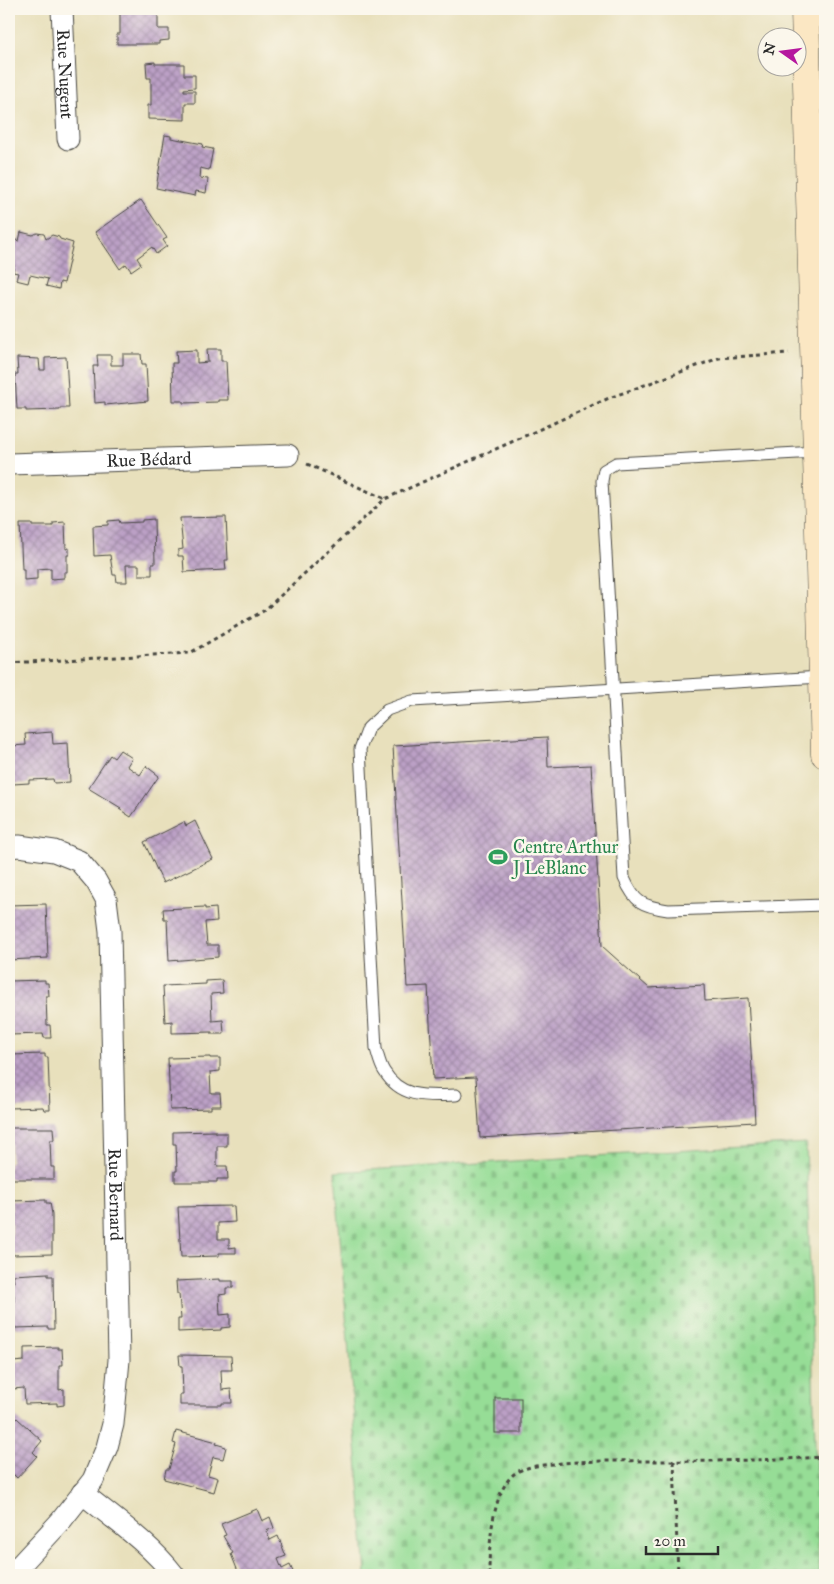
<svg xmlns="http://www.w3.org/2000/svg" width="834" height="1584" viewBox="0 0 834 1584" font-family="'IM FELL Great Primer',serif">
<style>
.cemetery{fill:url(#cemetery-stones);stroke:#608460}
.building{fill:url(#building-cross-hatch)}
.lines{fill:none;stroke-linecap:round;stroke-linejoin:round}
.lane-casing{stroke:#474641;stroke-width:13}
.street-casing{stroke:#474641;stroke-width:23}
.secondary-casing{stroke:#474641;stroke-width:29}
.path{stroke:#474641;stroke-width:3;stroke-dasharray:4 4;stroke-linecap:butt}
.lane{stroke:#fff;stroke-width:11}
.street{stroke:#fff;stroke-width:21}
.secondary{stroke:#fbe7c3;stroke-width:28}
.labels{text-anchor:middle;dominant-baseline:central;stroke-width:5;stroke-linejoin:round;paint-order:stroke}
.street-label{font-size:18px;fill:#2b2b2b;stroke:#fbf7ec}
.leisure-label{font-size:18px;fill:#27864d;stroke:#fbf7ec;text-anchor:start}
</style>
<defs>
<pattern id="cemetery-stones" width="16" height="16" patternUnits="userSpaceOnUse" patternTransform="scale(1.25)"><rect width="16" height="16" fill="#96dd96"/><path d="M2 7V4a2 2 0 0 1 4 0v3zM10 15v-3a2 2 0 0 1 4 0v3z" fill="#81be81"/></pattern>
<pattern id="building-cross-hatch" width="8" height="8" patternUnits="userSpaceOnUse" patternTransform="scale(1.25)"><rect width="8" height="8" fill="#bca0c6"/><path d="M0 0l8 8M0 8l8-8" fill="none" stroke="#9983a1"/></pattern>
</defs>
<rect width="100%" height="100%" fill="#fbf7ec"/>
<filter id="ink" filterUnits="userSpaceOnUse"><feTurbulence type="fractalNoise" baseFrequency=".02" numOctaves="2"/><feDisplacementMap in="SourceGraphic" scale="10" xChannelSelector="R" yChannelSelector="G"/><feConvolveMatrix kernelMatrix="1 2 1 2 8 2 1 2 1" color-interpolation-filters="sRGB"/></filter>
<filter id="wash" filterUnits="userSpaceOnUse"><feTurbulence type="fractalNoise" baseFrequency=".0096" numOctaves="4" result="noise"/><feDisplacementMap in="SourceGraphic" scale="20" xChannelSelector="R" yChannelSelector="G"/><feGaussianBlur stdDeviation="1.12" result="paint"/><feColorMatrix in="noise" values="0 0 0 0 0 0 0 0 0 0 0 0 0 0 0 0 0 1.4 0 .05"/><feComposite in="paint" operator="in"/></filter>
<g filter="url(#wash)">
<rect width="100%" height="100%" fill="#e8e0bc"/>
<!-- cemetery -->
<path class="cemetery" d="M806,1143L819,1575H366L335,1172Z"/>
<g id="blocks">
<!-- building -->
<g class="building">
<path d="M120,9H158V29H169V40L159,41V44H117V34H120Z"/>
<path d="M155,62V64H184V75H195V88L184,89V91H195V103H185V120L148,119V105H151V78H147L146,63Z"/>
<path d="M165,135L171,136V138L203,144L202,147L213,149L209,170L200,168L199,178L208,179L206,193L196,191L195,196L156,188Z"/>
<path d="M141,200L167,238L163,240L167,246L156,254L152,247L137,258L141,264L131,271L126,264L120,269L95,232Z"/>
<path d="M21,232L33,235L37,233L44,234L46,239L52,235L59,237L60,239L73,243L64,283L60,282L59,289L46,286L48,279L30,275L28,283L16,280L18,273L13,272L14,265L9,264V238L19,241Z"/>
<path d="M207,349H221V361H226L228,400H218V402L183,403V401H173L172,363H177L176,351L197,350V363L208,362Z"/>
<path d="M123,354H141L142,364H146L148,401L105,405V402L95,403L93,366H98L97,355H111V365H123Z"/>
<path d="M66,357L69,408H60V410L26,411V409H17L15,374H18L17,358L39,359L40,370H45V358Z"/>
<path d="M226,517L228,560H225L226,570L184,572L183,556H178V550L183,549L180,518Z"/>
<path d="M154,519L155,564H152V575H139V565H126L127,582H117L116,575H113L110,555L94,556L93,526L108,525V521L119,520L120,523L142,522V520Z"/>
<path d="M65,522L66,549L69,548V555H67V572H64V578L51,579V568L37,569V579L24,580V569H22L20,524H32V526H53V523Z"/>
<path d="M52,732L53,744L68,743L70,782L54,783L53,779L29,780V783L13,784L11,746L26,745L25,734Z"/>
<path d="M547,737L548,767L591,765L602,946L649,988L704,985L705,1001L748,998L755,1122L480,1138L476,1077L433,1079L428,986L407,987L393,746Z"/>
<path d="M120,750L132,758L127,766L140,775L146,766L159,776L131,817L119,809L121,808L88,788L110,755L114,758Z"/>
<path d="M195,821L213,859L163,883L144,842L184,822L186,826Z"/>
<path d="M46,904L48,958L9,960V905Z"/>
<path d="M205,907V909L216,908L217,921L205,922L207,945H218V957L169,961L167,919H164L163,909Z"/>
<path d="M45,980V983H48L49,996H46L47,1025H50L51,1038H44L43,1034L9,1035V981Z"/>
<path d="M222,980L223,993L211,994L212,1021L223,1020L224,1034H212V1032L172,1033V1021L165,1022L163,986L206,984V981Z"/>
<path d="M45,1054V1057H48L50,1110H44L43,1107L10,1108L9,1055Z"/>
<path d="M210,1057V1058H220V1071L210,1072L211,1093H220L221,1106H211V1109L170,1110L168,1058Z"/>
<path d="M9,1128H53L54,1140H50L51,1167H54V1179H12V1178H9V1163H11V1143H9Z"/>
<path d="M216,1131V1133H227V1146H217V1166H227L228,1179H217V1182H175V1171H177L176,1144H173V1132Z"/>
<path d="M46,1200V1203H50L52,1214V1254L13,1255V1253H9V1234H12V1223H9V1210H12L11,1201Z"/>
<path d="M234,1206L235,1222L218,1223V1239H229V1248L236,1247V1253H219V1256L181,1257L178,1207Z"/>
<path d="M48,1273V1276H53L54,1329H48V1327L15,1328V1326H9V1313H14V1295H9V1283L14,1282L13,1275Z"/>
<path d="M220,1279V1281H233V1288H226V1294L219,1295L220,1315L230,1314V1327L221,1328V1330L178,1332V1319H181L179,1294H177L176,1281Z"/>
<path d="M58,1347V1349H62L63,1365H59V1390L64,1389V1405L57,1406V1403L25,1404L24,1388L13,1389V1362L24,1361V1348Z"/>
<path d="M179,1355L231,1356L232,1370H221L222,1390L231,1389L232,1403H222V1405H180V1394H183L182,1366H180Z"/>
<rect x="495" y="1398" width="26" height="35"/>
<path d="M9,1418L13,1422L17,1418L42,1441L33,1452L37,1456L17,1478L13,1474L9,1479Z"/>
<path d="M176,1431L217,1442L216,1444L226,1447L223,1459L213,1457L208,1475L218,1478L214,1492L164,1479L166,1469H169L176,1444L173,1443Z"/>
<path d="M257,1509L262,1521L270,1517L274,1528L266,1531L270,1540L278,1536L286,1556L278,1559L282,1569L290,1565L294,1574H239L231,1554L233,1553L223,1536L226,1535L221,1524Z"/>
</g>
</g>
</g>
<g filter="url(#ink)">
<use href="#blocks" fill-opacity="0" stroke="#474641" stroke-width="1"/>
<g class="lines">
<!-- lane casing -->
<g class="lane-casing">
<g id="lane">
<path d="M817,452L616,463L604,470L602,481L624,878C635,903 642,906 668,910L825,905"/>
<path d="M456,1095C427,1096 401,1099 384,1071C380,1065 378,1055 376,1049L360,749L368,728L387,710L412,701L822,677"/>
</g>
</g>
<!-- street casing -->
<g class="street-casing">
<g id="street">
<path id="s1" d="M62,9L68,139"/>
<path id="s2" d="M9,464L288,455"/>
<path id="s3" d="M9,847L19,846L54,851L79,861L96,881L106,899L110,931L119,1360L113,1424L107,1447L93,1480L60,1522L11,1575"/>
<path d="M82,1493C114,1519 149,1543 174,1575"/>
</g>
</g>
<!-- secondary casing -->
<g class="secondary-casing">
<path id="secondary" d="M805,9L825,754"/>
</g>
<!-- path -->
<g class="path">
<path d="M307,464L385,499"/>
<path d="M9,663L190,653L265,610L385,499L609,398L719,358L789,353"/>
<path d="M674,1461L678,1575"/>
<path d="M489,1575C489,1548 491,1493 514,1474C526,1465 548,1465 562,1463C613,1459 664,1462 715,1461C752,1460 788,1459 825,1457"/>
</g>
<!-- lane -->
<use href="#lane" class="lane"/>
<!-- street -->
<use href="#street" class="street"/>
<!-- secondary -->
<use href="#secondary" class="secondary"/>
</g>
</g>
<!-- icons -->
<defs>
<g id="stadium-bare" transform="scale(1.5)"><path d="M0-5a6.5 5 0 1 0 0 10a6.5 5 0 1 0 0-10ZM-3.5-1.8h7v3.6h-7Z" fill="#2e9e5b" stroke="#fbf7ec" stroke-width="2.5" paint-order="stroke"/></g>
</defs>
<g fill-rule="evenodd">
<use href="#stadium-bare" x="498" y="857"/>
</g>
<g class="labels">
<!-- street labels -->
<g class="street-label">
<text stroke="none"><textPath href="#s1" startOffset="65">Rue Nugent</textPath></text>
<text stroke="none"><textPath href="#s2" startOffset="140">Rue Bédard</textPath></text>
<text stroke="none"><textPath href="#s3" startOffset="415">Rue Bernard</textPath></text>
</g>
<!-- leisure labels -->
<g class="leisure-label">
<text x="513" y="847">Centre Arthur<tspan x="513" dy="21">J LeBlanc</tspan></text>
</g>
</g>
<!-- margin -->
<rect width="834" height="1584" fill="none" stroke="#fbf7ec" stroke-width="30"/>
<!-- north arrow -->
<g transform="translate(782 52) rotate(284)"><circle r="24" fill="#fbf7ec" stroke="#a8a59f"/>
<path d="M0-4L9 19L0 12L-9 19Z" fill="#b5179e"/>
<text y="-8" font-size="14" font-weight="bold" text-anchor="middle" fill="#2b2b2b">N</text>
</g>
<!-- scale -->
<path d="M646 1546v8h72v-8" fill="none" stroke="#2b2b2b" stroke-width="2.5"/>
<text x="654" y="1546" font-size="15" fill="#2b2b2b" stroke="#fbf7ec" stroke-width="4" paint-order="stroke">20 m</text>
</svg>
